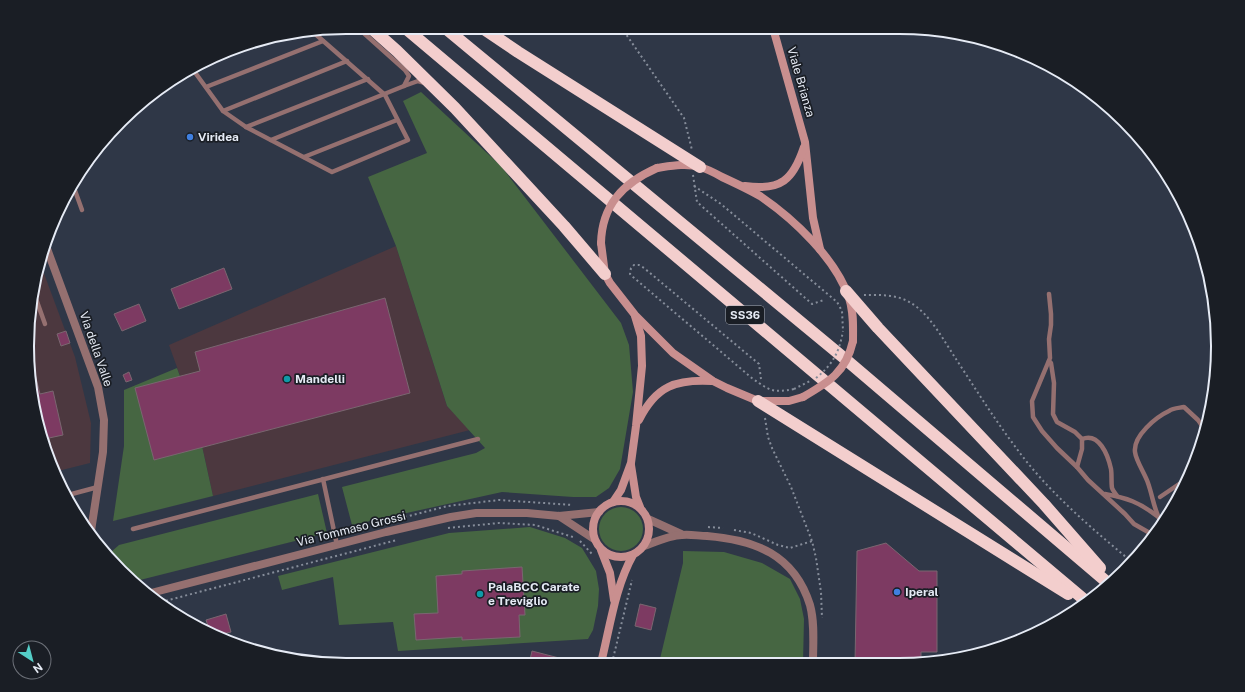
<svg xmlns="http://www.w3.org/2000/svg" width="1245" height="692" viewBox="0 0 1245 692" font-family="'Public Sans',sans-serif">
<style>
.industrial{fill:#4c383f}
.green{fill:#466642}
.building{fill:#7d3a62;stroke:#7a6670}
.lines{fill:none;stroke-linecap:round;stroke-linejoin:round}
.path{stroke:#868d9a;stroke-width:2;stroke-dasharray:2 3;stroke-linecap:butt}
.lane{stroke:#957070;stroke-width:4.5}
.street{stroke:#957070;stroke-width:8}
.secondary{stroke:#c98f8f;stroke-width:8}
.highway{stroke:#f3cecd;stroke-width:12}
.path-bridge{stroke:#868d9a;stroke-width:2;stroke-dasharray:2 3;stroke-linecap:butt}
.secondary-bridge{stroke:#c98f8f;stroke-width:8}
.shop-dot{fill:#3f7fe0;stroke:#1a1e25;stroke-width:1.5}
.culture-dot{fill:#0f9aa8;stroke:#1a1e25;stroke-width:1.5}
.labels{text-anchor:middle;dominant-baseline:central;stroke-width:3.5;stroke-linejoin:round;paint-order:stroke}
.shield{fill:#1a1e25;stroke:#a9aeb7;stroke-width:1}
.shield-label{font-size:11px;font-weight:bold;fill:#e6ebf5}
.street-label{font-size:12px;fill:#e6ebf5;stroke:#1a1e25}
.poi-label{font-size:12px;font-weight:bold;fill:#e6ebf5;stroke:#1a1e25;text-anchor:start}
.rim{fill:none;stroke:#e6ebf5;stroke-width:2}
</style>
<rect width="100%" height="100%" fill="#2f3747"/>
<!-- industrial -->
<g class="industrial">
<path d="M396,246L447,406L470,430L213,496L197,423L169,345Z"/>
<path d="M39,260L75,357L91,423L90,463L54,472L51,468L28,367L38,264Z"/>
</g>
<!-- green -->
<g class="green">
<path d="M421,92L501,166L621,323L629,345L633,392L620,469L609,488L596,497H573L502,492L352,525L342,487L476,453L485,448L447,406L396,246L368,177L427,153L403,101Z"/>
<path d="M177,368L197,423L213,496L113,521L124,446V390Z"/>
<path d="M318,494L327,533L136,581L110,559L111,552L119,545Z"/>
<circle cx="621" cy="529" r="22"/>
<path d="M530,527L565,538L582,548L596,571L599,589L598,606L593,630L588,639L398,651L393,622L339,625L333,577L282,590L278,576L449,533Z"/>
<path d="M683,551L724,552L762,563L790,579L800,599L804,619L803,663H659L683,563Z"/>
</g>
<!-- building -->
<g class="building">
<path d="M224,268L232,289L179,309L171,289Z"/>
<path d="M385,298L410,393L154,460L135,388L200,371L195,352Z"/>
<path d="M139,304L146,321L122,331L114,314Z"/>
<path d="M66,331L70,343L61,346L57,334Z"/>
<path d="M129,372L132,380L126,382L123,375Z"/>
<path d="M35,374L40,394L53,391L63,435L49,438L53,458L49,459L30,376Z"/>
<path d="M886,543L919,571H937V652H921V662L855,663L857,551Z"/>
<path d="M522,567L525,615H519L520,637L462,640V637L416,640L414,614L438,613L436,576L462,574V571Z"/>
<path d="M640,604L656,608L651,630L635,626Z"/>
<path d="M226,614L231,632L218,635L210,632L206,620Z"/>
<path d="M532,651L563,659L562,664H529Z"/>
</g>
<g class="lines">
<!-- path -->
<g class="path">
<path d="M621,27L684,118L692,150"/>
<path d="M693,175L697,202L812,304L824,300"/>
<path d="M694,186L721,204L837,302L842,311L843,331"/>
<path d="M864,295C879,295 897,294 911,303C930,314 944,341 956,359C975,388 993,417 1014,445C1046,490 1090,527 1132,562"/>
<path d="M761,379L759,364L644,268L639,265H634L631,268L630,274L633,277L753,379C771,391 772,393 794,389"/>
<path d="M765,418L768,437L772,448L791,487L812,541L816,558L821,592L822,618"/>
<path d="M708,527L723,528"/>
<path d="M448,528L499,523L535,525L573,537"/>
<path d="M734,530L751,533L778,545L790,548L812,541"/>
<path d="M342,533L448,506L499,500L573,505"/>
<path d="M580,541L592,554"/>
<path d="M161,602L397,540"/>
<path d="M612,663L632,580"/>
</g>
<!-- lane -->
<g class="lane">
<path d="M357,27L405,70L409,76L404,86"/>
<path d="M227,53L254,42"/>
<path d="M194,71L223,111L246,127L332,172L408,140L385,95L313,32"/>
<path d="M206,87L323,41"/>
<path d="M223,111L347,61"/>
<path d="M246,127L368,79"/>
<path d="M271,140L404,86L418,81L425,83"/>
<path d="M304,157L397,120"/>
<path d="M73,185L82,210"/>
<path d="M1049,294L1051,314V325L1049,339L1050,358L1032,401L1033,417L1042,431L1057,448L1077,467L1088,480L1125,514L1134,524L1148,532L1155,534"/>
<path d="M35,296L45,324"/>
<path d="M1049,361L1051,363L1054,383L1053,414L1057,422L1075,432L1082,439V449L1077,467"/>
<path d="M1082,439C1099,432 1108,455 1111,469C1112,475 1111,482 1112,488C1113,491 1116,494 1117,496"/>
<path d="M323,479L337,545"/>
<path d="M1105,494C1127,498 1139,502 1157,516"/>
<path d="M68,495L98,487"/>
<path d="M1160,497L1188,478"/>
<path d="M1162,524C1154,511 1153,497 1148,483C1145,474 1136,461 1135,452C1133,436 1156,417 1169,411C1173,408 1179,408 1184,407L1198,420L1205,430"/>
<path d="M133,529L478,439"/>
</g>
<!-- street -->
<g class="street">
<path d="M46,246L98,387L104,420L103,452L91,531"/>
<path d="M559,516L594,539"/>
<path d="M648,519L681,534"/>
<path d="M644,546C655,542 671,535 682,535C690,534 699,536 707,536C755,540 794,554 810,605C815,623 813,644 813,663"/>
<path d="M151,593L386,532L451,517L476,513H527L559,516L599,512"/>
</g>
<!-- secondary -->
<g class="secondary">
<path d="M773,28L805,142L813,218L820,249"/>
<path d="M657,168C671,166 686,163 700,167C707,169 715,173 722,177C735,183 748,189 760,196C794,219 836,259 849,298C854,312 853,327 853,341"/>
<path d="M745,186C781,191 793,180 804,147"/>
<path d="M601,243L605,274L610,283L635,315L673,353L713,381L727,388L758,401H789L803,397"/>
<path d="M639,420C656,386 676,379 712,381"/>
<path d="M631,465L636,497L640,507"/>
<circle cx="621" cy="529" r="28"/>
<path d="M613,502L621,490L631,463L636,426L642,366L641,336L635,316"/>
<path d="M601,550L610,573L614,600"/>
<path d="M601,663C610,627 615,587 633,555"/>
</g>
<!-- highway -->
<g class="highway">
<path d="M370,27L397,51L455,108L564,226L605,274"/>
<path d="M404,27L1087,602"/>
<path d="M444,27L844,358L1108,583"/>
<path d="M481,27L518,52L700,167"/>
<path d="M846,291L878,328L1044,504L1100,568"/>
<path d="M758,401L1068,594"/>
</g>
<!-- path-bridge -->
<g class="path-bridge">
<path d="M816,378C833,364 839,353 843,331"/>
<path d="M794,389L810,381"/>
</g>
<!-- secondary-bridge -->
<g class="secondary-bridge">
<path d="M601,243C602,205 623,183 657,168"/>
<path d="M803,397C829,382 846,372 853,341"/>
</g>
</g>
<!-- markers -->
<g class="shop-dot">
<circle cx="190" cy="137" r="4"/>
<circle cx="897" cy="592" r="4"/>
</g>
<g class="culture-dot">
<circle cx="287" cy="379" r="4"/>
<circle cx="480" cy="594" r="4"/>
</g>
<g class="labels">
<!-- shield labels -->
<rect class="shield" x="726" y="306" width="38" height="18" rx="3"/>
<g class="shield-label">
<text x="745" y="315">SS36</text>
</g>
<!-- street labels -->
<g class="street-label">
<text transform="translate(801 82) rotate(74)">Viale Brianza</text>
<text transform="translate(96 349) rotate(71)">Via della Valle</text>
<text transform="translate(351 529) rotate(-14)">Via Tommaso Grossi</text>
</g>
<!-- poi labels -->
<g class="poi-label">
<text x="198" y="137">Viridea</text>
<text x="295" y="379">Mandelli</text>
<text x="488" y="587">PalaBCC Carate<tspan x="488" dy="14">e Treviglio</tspan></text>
<text x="905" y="592">Iperal</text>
</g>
</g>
<!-- crop -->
<path d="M0 0H1245V692H0ZM346 34H899A312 312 0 0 1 1211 346V346A312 312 0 0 1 899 658H346A312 312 0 0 1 34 346V346A312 312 0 0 1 346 34Z" fill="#1a1e25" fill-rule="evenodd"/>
<path class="rim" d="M346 34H899A312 312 0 0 1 1211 346V346A312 312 0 0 1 899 658H346A312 312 0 0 1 34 346V346A312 312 0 0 1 346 34Z"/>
<!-- north arrow -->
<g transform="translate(32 660) rotate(144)"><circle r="19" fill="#1a1e25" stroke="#6c7078"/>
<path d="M0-3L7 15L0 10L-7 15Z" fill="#54cdc7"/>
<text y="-6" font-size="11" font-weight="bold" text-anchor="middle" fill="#e6ebf5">N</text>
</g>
</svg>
